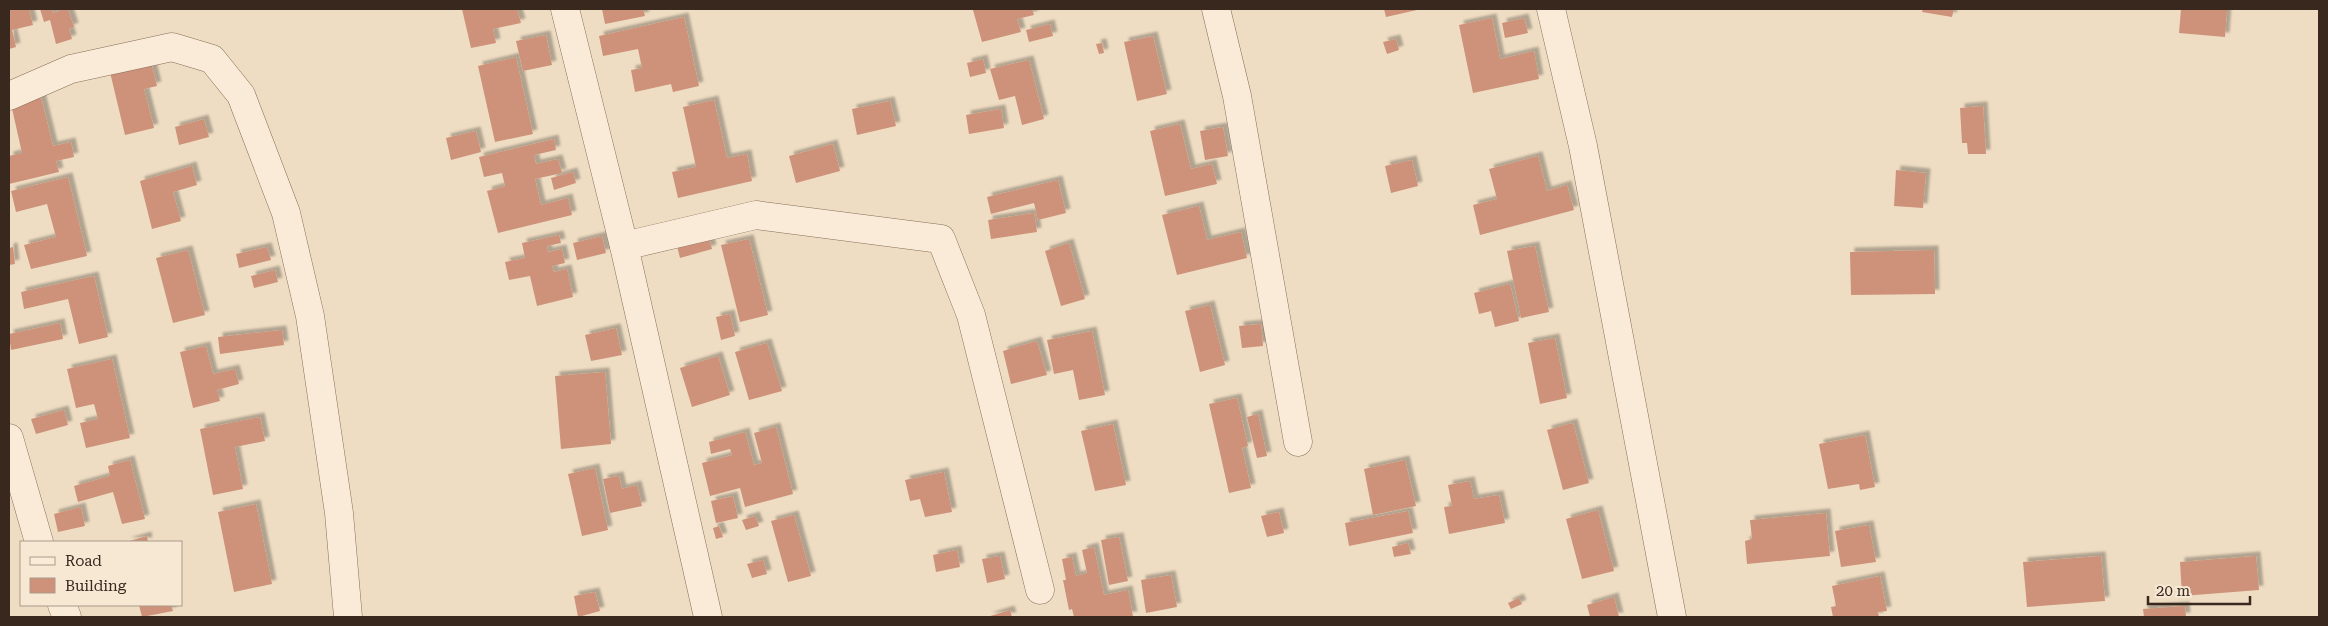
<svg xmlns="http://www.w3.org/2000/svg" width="2328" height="626" viewBox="0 0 2328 626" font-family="'Roboto Serif',serif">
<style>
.building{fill:#cd9279;filter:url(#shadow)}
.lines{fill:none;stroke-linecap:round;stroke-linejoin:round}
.minor-casing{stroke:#896d5a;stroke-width:29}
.minor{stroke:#f9ebd7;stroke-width:28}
</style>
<defs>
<filter id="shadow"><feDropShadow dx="4.5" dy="-4.5" stdDeviation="1" flood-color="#0004"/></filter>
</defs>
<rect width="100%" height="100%" fill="#efddc3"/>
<!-- building -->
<g class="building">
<path d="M9,9H29L33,25L12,30L16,47L9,49Z"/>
<path d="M40,9H52L53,13L59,11L58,9H68L74,27L69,29L72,39L56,44L50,20L44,22Z"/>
<path d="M462,9H517L521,23L493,29L496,43L471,48Z"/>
<path d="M602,9H643L645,16L605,24Z"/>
<path d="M1032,9L1034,15L1017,19L1021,32L982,42L973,10Z"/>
<path d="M1384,9H1417V10L1386,17Z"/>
<path d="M1923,9H1954L1952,17L1922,12Z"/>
<path d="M2181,9H2227L2225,37L2179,33Z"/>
<path d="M684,17L699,86L673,92L671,84L635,92L631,70L642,68L638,49L603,56L599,36Z"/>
<path d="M1492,18L1500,59L1534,51L1539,79L1473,93L1459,25Z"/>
<path d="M1524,18L1528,33L1505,38L1502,23Z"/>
<path d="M1050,24L1053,36L1029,42L1026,30Z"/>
<path d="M546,35L552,65L523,71L516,41Z"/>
<path d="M1153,36L1167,94L1137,101L1124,42Z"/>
<path d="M1396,39L1399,50L1387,54L1383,42Z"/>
<path d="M1102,43L1104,53L1099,54L1096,44Z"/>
<path d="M516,57L533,134L495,142L478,66Z"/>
<path d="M150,58L157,86L144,89L154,128L125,135L109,68Z"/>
<path d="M983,59L986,73L970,77L967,63Z"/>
<path d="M1029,60L1044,119L1022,125L1015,96L999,100L990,69Z"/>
<path d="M41,97L53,146L71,142L74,157L56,161L59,172L9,184V156L22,153L11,104Z"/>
<path d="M714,100L727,158L747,154L752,181L678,198L672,172L696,167L683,107Z"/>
<path d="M890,101L896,126L857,135L852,109Z"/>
<path d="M1983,106L1986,154H1968L1967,143H1962L1960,108Z"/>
<path d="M1001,109L1004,128L969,134L966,115Z"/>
<path d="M204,119L209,137L179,145L175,127Z"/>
<path d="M1180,124L1191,169L1212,164L1217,184L1165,196L1150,131Z"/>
<path d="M1223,127L1228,156L1205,160L1200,131Z"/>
<path d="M476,131L481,152L451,160L446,138Z"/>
<path d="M554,139L556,150L534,155L536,164L558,159L562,173L535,179L541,205L568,198L572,215L498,233L487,191L505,186L502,173L484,177L479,157Z"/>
<path d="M833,144L840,171L796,183L789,156Z"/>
<path d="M1538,156L1547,191L1567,185L1574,210L1480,235L1473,205L1497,199L1489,169Z"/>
<path d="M1412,160L1418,186L1391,193L1385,166Z"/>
<path d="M192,166L197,185L173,192L181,221L152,229L140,181Z"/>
<path d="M1896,170L1926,173L1923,208L1894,206Z"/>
<path d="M573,172L576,183L554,190L551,178Z"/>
<path d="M68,177L87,256L31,269L24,245L56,237L47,204L16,212L11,191Z"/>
<path d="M1058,180L1066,213L1038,220L1034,203L991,214L987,197Z"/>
<path d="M1199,206L1207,240L1241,232L1247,258L1177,275L1162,215Z"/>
<path d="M1034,213L1037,232L991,239L988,220Z"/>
<path d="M708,234L712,249L680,258L676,242Z"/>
<path d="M559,235L561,243L547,246L548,252L562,249L565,263L552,266L554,272L567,269L573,297L537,306L530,276L509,280L505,262L525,258L522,243Z"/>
<path d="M602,236L606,253L577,260L573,243Z"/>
<path d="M749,239L768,315L740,322L721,245Z"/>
<path d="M1069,243L1085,299L1061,306L1045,251Z"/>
<path d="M1535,246L1549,312L1521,318L1507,251Z"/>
<path d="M13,247L15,264L9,265V248Z"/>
<path d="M267,247L271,260L239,268L236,254Z"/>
<path d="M188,250L205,315L173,323L156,258Z"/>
<path d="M1934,250L1935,294L1851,295L1850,252Z"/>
<path d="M275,270L278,282L254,288L251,276Z"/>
<path d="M94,276L108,337L79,344L68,299L24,309L21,292Z"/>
<path d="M1510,284L1519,321L1495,327L1491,311L1479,314L1474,293Z"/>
<path d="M1210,305L1225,365L1200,372L1185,311Z"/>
<path d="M730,314L735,336L721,340L716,317Z"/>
<path d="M60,323L63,339L11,350L9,334Z"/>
<path d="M1261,324L1263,346L1242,348L1239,326Z"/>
<path d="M616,328L622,355L591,361L585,335Z"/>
<path d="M282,330L284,345L220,354L218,337Z"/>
<path d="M1092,331L1105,395L1079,400L1073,370L1054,374L1047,340Z"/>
<path d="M1555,338L1567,398L1540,404L1528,343Z"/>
<path d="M1037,341L1047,375L1011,384L1003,351Z"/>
<path d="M767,343L782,391L749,400L735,352Z"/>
<path d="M206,346L213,374L235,369L239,384L217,390L220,401L193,408L180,352Z"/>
<path d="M718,356L730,395L692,407L680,368Z"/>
<path d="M112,359L130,438L86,448L80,423L98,419L94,404L76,408L67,369Z"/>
<path d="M605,372L611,444L561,449L555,376Z"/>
<path d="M1237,398L1248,446L1242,448L1251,488L1229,493L1209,404Z"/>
<path d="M64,410L68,425L36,434L31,419Z"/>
<path d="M1258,414L1267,456L1257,458L1247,417Z"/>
<path d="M260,417L265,441L235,447L243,489L213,495L200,429Z"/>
<path d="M1573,423L1589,483L1563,490L1547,430Z"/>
<path d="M1113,424L1126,485L1095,491L1081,431Z"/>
<path d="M776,427L793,494L745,507L740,488L710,496L702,463L732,455L730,449L711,454L709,442L745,432L754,465L762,463L754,433Z"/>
<path d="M1865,435L1875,487L1860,490L1859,484L1828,489L1819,444Z"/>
<path d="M130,460L145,519L122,524L113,492L78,502L74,486L110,476L108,466Z"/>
<path d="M1405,460L1416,506L1373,515L1364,469Z"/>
<path d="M595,468L608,530L582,536L568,474Z"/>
<path d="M944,472L952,512L925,517L920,499L910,501L905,480Z"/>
<path d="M619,476L622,489L637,485L642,506L610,513L603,479Z"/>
<path d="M1470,481L1474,499L1499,495L1505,523L1449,534L1444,507L1452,506L1448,485Z"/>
<path d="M733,496L738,518L716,523L711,501Z"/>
<path d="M256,504L272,584L234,592L218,512Z"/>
<path d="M81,507L85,526L58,532L54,514Z"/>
<path d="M1598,510L1614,571L1582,579L1566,519Z"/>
<path d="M1408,511L1413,533L1349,546L1345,523Z"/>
<path d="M1279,512L1284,533L1267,537L1261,516Z"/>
<path d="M1826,513L1830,556L1747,564L1745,541L1752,539L1750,520Z"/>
<path d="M794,515L811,576L788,582L771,521Z"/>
<path d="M755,516L759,526L746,530L742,520Z"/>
<path d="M1869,525L1876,562L1841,567L1835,531Z"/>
<path d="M719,526L723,537L716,539L713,528Z"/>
<path d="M147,536L148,542H126Z"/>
<path d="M1119,537L1128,581L1109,585L1101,540Z"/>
<path d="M1408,543L1411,554L1394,557L1392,547Z"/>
<path d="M1094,547L1104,595L1128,590L1133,616L1074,617L1072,609L1069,610L1063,580H1066L1062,559L1072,557L1076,576L1087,573L1082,550Z"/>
<path d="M957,550L960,567L936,572L933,555Z"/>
<path d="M1000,556L1005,579L987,583L982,559Z"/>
<path d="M2101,556L2105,601L2027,607L2023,562Z"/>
<path d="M2256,556L2259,590L2182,596L2180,562Z"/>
<path d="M763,560L767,574L752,578L747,564Z"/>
<path d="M1171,575L1177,607L1146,613L1141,580Z"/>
<path d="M1880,576L1887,611L1878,612L1879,617H1833L1831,607L1836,606L1832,586Z"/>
<path d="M595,592L600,611L578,617L574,596Z"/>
<path d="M1614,597L1619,617H1590L1587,605Z"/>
<path d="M1519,598L1522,604L1511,609L1508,603Z"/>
<path d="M139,605H171L173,611L142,617Z"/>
<path d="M2185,606L2186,617H2144L2143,609Z"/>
<path d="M1010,610L1012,617H987Z"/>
</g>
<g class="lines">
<!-- minor casing -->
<g class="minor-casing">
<g id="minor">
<path d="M565,9L624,246L708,617"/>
<path d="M1216,9L1237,96L1298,442"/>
<path d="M1551,9L1583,146L1672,617"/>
<path d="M9,96L71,69L172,47L212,59L241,95L286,213L310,316L339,513L348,617"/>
<path d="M624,246L756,215L941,239L971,315L1040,590"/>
<path d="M9,438L39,542"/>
<path d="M62,605L67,617"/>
</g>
</g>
<!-- minor -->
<use href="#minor" class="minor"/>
</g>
<!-- border -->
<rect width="2328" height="626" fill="none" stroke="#39281e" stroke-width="20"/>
<!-- legend -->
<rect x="20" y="541" width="162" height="65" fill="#f6e8d3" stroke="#aa9b8b"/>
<rect x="30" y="557" width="25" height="8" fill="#f9ebd7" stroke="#aa9b8b"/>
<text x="65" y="566" font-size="15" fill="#39281e">Road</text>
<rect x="30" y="578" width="25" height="15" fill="#cd9279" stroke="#aa9b8b"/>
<text x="65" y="591" font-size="15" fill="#39281e">Building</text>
<!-- scale -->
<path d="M2148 596v8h102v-8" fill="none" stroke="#39281e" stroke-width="2.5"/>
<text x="2156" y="596" font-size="15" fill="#39281e" stroke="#f6e8d3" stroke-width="4" paint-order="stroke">20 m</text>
</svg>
